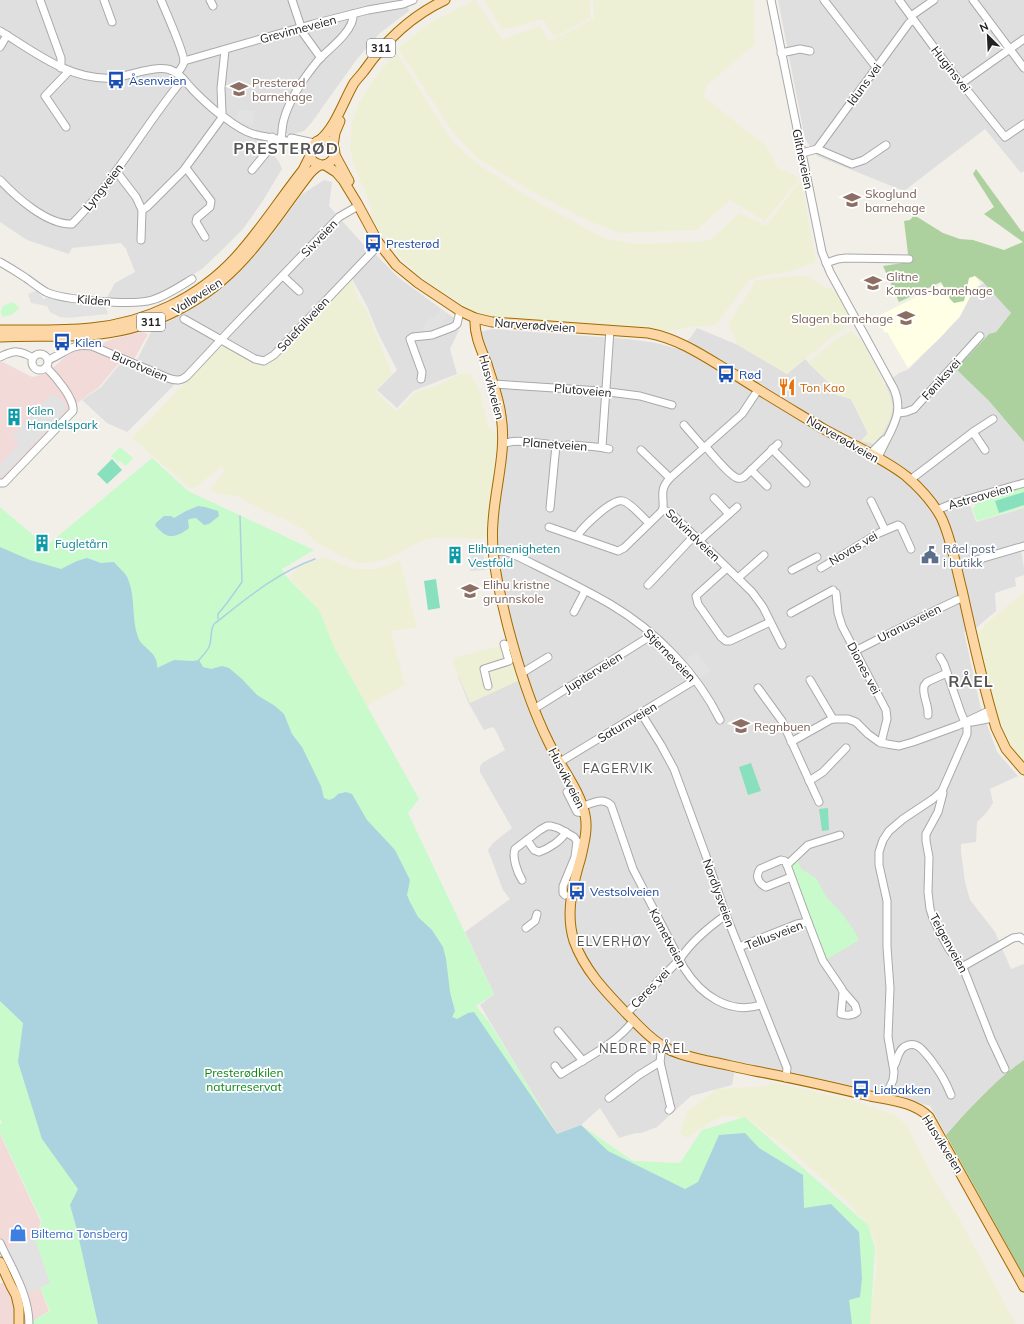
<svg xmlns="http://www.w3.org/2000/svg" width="1024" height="1324" viewBox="0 0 1024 1324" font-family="Mulish,sans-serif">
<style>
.residential{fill:#e0dfdf}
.commercial{fill:#f2dad9}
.education{fill:#ffffe5}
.farmland{fill:#eef0d5}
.forest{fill:#add19e}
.park{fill:#c8facc}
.pitch{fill:#88e0be}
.parking{fill:#e2e2e2}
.water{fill:#aad3df}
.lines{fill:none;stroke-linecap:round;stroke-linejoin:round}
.stream{stroke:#aad3df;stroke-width:1.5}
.minor-casing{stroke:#a9a9a9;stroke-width:9}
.major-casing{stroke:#a06b00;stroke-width:11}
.minor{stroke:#fff;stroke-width:7}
.major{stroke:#fcd6a4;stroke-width:9}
.labels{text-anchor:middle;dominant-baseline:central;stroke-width:3.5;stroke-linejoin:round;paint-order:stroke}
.shield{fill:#fff;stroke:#646464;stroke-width:1}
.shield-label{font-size:11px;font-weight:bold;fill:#222}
.street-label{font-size:12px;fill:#222;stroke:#fff}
.transit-label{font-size:12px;fill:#164399;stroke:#fff;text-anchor:start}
.education-label{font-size:12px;fill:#785e54;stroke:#fff;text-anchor:start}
.food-label{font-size:12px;fill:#c56008;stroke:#fff;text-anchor:start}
.culture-label{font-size:12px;fill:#0d838f;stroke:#fff;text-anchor:start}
.service-label{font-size:12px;fill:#4e5e75;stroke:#fff;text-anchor:start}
.park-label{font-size:12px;fill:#0c8416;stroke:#fff}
.shop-label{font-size:12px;fill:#366cbe;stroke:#fff;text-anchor:start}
.neighbourhood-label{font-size:13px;letter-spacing:1px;fill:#555;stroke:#fff}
.district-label{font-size:16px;font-weight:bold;letter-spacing:1px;fill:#555;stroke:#fff}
</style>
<rect width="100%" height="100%" fill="#f2efe9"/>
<!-- residential -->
<g class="residential">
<path d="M0,0H406L409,11L380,33L357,59L312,122L304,131L294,134H274L272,152L279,162L282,169L262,202L243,229L220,252L202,269L167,291L151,300L106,299L115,283L135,272L126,249L121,243L72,248L69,254L27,240L0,222Z"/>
<path d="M778,0H1024V171L1021,173L985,129L904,191L817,156L805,139Z"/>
<path d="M324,180L332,182L329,206L370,252L376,255L399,278L462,324L450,349L457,374L413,391L397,408L377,390L397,370L377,331L367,306L351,277L271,356L262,360L221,336L183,376L127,432L107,423L82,400L101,387L120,364L133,368L153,328L172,320L202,303L238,274L272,235L301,195Z"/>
<path d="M984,283L1011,313L996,332L956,369L989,401L1024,442V480L967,496L976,522L1024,508V543L1020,545L1024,568V575L1015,578L1016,586L995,593L996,611L975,629L964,632L980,705L990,733L997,752L1018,776L990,789L993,803L987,812L977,822L976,842L961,844V851L965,882L970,900L995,932L1011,969L1024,964V1060L1010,1070L980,1097L946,1135L930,1106L875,1091L794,1076L788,1069L778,1073L736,1064L732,1085L691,1096L657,1127L641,1133H636L619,1138L600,1108L581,1125L557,1134L480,1005L494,994L465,932L510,899L503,890L488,850L493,843L512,828L480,772V767L482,763L505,750L495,729L492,727L484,730L469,704L458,676L519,657L506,594L496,561V525L505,424L480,332L492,329L628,339L656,343L678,349L691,337L697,328L738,345L787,374L805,359L828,382L837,395L851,399L873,444L890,395L885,384L899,373L909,369L960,317L974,289Z"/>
</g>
<!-- commercial -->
<g class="commercial">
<path d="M141,332L148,334L131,365L120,362L99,387L69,409L0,483V362H3L32,377L46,374L73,350L100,345L109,340Z"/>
<path d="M0,1134L41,1222L35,1239L50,1283L40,1288L49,1311L37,1318V1324H0V1284L12,1278L0,1253Z"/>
</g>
<!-- education -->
<path class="education" d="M971,270L981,284L974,289L960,316L940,338L908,368L887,332L885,333L876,317Z"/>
<!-- farmland -->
<g class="farmland">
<path d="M474,0H475L502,39L540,26L550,41L594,19L593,0H754L755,44L707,85L703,96L766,146L778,168L800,178L765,221L730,200L697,230L621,233L591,222L533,192L477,158L452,131L398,48L433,21Z"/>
<path d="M484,0H589L591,18L554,37L543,19L502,30Z"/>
<path d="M396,52L452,141L479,165L530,198L604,238L634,244L694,242L710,240L740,213L766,226L801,180L816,262L791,271L757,277L748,282L716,325L690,327L671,331L651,332L483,318L420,277L389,246L383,239L371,216L372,208L355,168L352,157L350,147L352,123L358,104L372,82Z"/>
<path d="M808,276L820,285L836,291L854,324L846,327L832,337L787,374L738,345L728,324L756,281L780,277Z"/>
<path d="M350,279L352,281L359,300L367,311L392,374L375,391L396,411L401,408L414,393L438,385L459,374L470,373L480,392L488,426L498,434L487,524V536L482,539L433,538L420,541L398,554L379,561L368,563H357L345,558L314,541L306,531L288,521L254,506L240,497L212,492L211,488L225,470L221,467L196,487L190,488L132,438L202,365L220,348L224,346L229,347L266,366Z"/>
<path d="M851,331L863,342L890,395L893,407L890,419L883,433L874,444L861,441L868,433L851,399L837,395L828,382L808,363L836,339Z"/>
<path d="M324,557L351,568L359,569H375L386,566L400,560V561L417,627L391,631L405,685L367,706L334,647L319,610L289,577L299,567Z"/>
<path d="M1024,592V762L1019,758L1008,741L1000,722L980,646L979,632L989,621Z"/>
<path d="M503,645L514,664L520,680L470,703L454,665V658Z"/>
<path d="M771,1082L856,1101L896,1116L907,1126L936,1183L959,1218L1016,1324H868L877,1268L875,1241L867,1224L844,1198L792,1152L749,1120L734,1116H726L714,1120L690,1136L686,1138L680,1133L687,1112L717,1089L766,1086Z"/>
</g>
<!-- forest -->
<g class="forest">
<path d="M976,169L1022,232L1024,231V442L989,401L956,369L989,334L996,332L1011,313L983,282L975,276L969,278L964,301L954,303L950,299L941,282L899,302L883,266L909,262L904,221L910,220L914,215L943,233L960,239L973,240L1004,250L1023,242L984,214L994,207L973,174Z"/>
<path d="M1024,1060V1276L946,1135C970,1108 994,1081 1024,1060Z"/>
</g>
<!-- park -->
<g class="park">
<path d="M12,302L20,308L11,315L2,317L1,311L3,306Z"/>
<path d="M120,447L133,458L126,466L120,461L118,462L111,456Z"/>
<path d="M152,458L188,491L314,550L282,569L285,575L319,610L334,647L419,799L408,813L494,994L476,1006L489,1022L557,1134L581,1125L633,1161L680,1163L702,1130L745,1117L868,1225L875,1248L870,1324H29V1323L50,1311L40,1288L50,1283L35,1239L42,1222L0,1133V1124L2,1123L0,1118V507L46,546Z"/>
<path d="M1024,485V507L977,521L972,508L975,507V504L1000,493Z"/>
<path d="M797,858L801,869L816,878L827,898L840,911L853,929L859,940L827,959H825L789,867Z"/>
</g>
<!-- pitch -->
<g class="pitch">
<path d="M112,459L122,470L107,484L97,474Z"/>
<path d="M1024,492V505L999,513L995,501Z"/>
<path d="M436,579L440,608L428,610L424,581Z"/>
<path d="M751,763L761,791L748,795L739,767Z"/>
<path d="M828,808L829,830L822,831L819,809Z"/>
</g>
<!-- parking -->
<g class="parking">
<path d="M238,110L255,111L253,126L238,121Z"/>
<path d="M38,290L43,299L48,297H55L105,305L108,314L67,318L60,317L50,312L47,306L31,303L28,294Z"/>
<path d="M441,309L448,314L436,331L434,329L430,334L422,329L430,316L434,319Z"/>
<path d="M53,393L65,404L64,406L67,409L0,479V464L19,444L12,436Z"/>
<path d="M471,544L482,545L486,570L470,571Z"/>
<path d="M696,652L710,670L699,679L684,661Z"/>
<path d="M34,1237L50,1283L24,1295L3,1250Z"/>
</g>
<!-- water -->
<g class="water">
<path d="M198,506L205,507L218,511L219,516L209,524L204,525L196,518L189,519L188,521L189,527L188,529C174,539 166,539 155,525L157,522L164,516H171L174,518L186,511Z"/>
<path d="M0,547L30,560L61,569L77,561L87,558L101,563L114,562C118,567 126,573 128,579C136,598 131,618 138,637C142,649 159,652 157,668L174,660L193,661L199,660L203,667L211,669L222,666L229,668L242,679L257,695L275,706L284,714L292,734L302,747L321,786L324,798L329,800L334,798L338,794L346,792L352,794L367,820L395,850L410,880L407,895L410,902L418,917L432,930L443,947L446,959L450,992L455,1011L452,1017L457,1019L468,1013L474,1012L557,1134L581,1125L608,1151L685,1189L698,1182L719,1135L745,1133L759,1148L803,1175L804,1208L831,1204L859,1232L862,1278L860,1297L849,1300L852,1324H98L77,1230L70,1205L78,1189L42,1139L18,1062L23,1023L0,1001Z"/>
</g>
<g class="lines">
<!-- stream -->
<g class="stream">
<path d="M218,619V614L227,603L242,582L240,516"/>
<path d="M199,660C203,655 209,650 210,644C212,636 210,631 214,624C246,599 276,573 315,559"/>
</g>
<!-- minor casing -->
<g class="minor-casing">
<g id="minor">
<path d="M40,0L61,58V68"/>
<path d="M104,0L112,22"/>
<path d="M161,0C165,10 185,54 184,62C183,66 180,70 177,73"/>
<path d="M210,0L213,6"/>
<path d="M292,0L303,33L321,58"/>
<path d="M771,0L822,252L830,272L894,389C906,416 887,434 878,458"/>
<path d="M824,0L876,67"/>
<path d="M899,0L950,69L1005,137L1024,124"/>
<path d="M973,0L1024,68"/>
<path d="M911,16L934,0"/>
<path d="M0,31C35,52 70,81 113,78C129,76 153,66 167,69C179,71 186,83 194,91C204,101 213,110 224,117C233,124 243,131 253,134C276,140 290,137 310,154"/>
<path d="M0,47L7,35"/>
<path d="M781,53L800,49L810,51"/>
<path d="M184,61L313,24L368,10L403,4L413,0"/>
<path d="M962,83L1024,39"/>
<path d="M66,127L45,96L69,71"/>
<path d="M291,138L314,143"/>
<path d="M281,139C282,134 282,128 283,123C286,109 296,91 304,79C309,72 315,64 321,57C331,48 355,29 353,14"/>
<path d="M817,149L852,164L864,160L886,145"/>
<path d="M802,153L817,149L909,23L913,20"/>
<path d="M186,168L211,201L210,207L197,218L196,222L205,237"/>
<path d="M252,170L270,148L272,137"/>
<path d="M116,171L136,197L142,210L141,240"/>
<path d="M0,180C16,197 47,225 72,224C115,181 144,126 183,79"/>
<path d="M142,210L147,207L183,171L221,119L222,113L221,88L225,50"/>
<path d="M0,262C9,267 17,272 26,278C33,283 39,288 46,292C63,300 133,306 152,300C166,296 179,287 192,279"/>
<path d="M826,263L838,259L846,258L909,259"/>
<path d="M283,276L299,291"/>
<path d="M184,319L255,359L264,361L274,355L374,250"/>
<circle cx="40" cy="362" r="8"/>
<path d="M0,357C14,350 20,350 33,358"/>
<path d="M48,360C66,353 70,343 92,346L168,378C176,381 181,381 187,376L231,329L339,217L358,206"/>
<path d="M421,379L422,372L410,339L413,337L432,335L453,327L457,324L460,311"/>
<path d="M493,384L601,391L640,396L672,405"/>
<path d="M758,390L742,414L670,478C659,490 664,495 663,509L673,515L752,592L763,607L782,645"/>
<path d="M898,413L906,412L914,409L980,336"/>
<path d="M684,425L704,448"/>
<path d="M973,432L993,419"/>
<path d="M503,444C515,438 541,444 555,445C561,446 566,445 571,445C583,446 597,446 609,449"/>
<path d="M602,447L610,330"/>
<path d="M706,447C712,454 729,475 737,478C740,479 741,478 744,477L778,444"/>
<path d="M772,449L806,483"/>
<path d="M641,450L670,478"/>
<path d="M870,454L884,440"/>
<path d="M751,470L767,486"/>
<path d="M910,480L973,432L985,450"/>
<path d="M0,483H4L73,411C75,399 55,376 46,367"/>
<path d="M714,498L729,514"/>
<path d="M871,501L885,530"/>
<path d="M550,508L556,445"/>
<path d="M937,510L954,503L1024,483"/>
<path d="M549,527L618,551L624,548L661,512L663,509"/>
<path d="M577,536C583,527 612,498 623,501C631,503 643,518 649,523"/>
<path d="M699,541L737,507"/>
<path d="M493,552L503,551L513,554C545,570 579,586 610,604C656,631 697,673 720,720"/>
<path d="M956,566L1024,546"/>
<path d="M727,568L696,596L698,604L721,637L726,641H730L770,622"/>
<path d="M821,568L879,533L898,525L901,527L911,549"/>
<path d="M792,570L817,557"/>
<path d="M738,578L764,555"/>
<path d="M648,585L694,536"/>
<path d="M836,593L838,613L842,626L886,710L887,719L881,743"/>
<path d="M574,612L585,591"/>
<path d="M791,613L833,590"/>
<path d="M855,651L938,609L957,600L964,598"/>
<path d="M522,673L548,657"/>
<path d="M810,680L833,719"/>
<path d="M488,686L484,669L509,661L504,644L514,647"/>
<path d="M758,688L782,721L819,802"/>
<path d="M534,709L652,635"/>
<path d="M641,713L661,745L674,769L706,856L726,915L787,1068L786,1078"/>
<path d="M928,715C929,705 922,696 924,686L927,682L947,673"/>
<path d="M972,722L993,718"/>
<path d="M791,742L830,720L833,719H848L856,722L868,734L879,742L887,744L899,746L913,742L957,726L991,710"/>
<path d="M560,762L695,680"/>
<path d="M809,781L823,772L846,748"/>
<path d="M942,791L943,793L938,812L926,834V841L929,857L928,892L930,909L933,918L940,933L949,949L964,970L991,1039L1005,1069"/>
<path d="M567,792L577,812L585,813"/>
<path d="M583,806C594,803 602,797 611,805L633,869L684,968C701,995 729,1015 761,1005"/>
<path d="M527,840L534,850L539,852C548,849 561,841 566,832"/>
<path d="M787,865L808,845L840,835"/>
<path d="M791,877L766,887C758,883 755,876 760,869L781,860L785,861L787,865L808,922"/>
<path d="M522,880C517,872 512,857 515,849L540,830L547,826H551L558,828L574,837L577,841L575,857L563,886V893L565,895"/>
<path d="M526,928L535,921L537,914"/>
<path d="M739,947L797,924L808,922L823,961L842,989L843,993L841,1014C847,1016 852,1016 857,1012L855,1005L842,990"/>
<path d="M962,967L1013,938L1020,937L1024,940"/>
<path d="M627,1013L680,959C691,942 709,927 726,915"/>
<path d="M558,1031L583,1061"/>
<path d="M662,1045L660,1062L670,1105L671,1108L669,1110"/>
<path d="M555,1066L561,1074C586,1058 615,1045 634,1020"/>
<path d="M894,1066C898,1060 897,1052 904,1047C917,1039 924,1052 931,1060C941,1074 945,1080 951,1095"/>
<path d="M609,1098L639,1075L660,1062"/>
<path d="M885,1098L893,1080L894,1072L888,1037L890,988L887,947V901L879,865V852L883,840L889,831L903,819L933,799L942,791L967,734V727L961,713L944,664L940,657"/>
<path d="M0,1243C12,1269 29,1295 29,1324"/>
</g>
</g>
<!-- major casing -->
<g class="major-casing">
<g id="major">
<path d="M320,140C336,126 343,102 354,83C357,79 361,75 364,71C385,41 411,16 445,0"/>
<path d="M333,146L335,133L340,121"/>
<path d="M335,155L349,181"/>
<path d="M325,165L336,172L343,180L357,203L378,242L396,265L418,283L460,311L475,318L492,322L648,333C681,339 708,359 737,376C765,394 794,411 822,428C850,444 880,456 906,476C920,488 932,501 941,517C951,537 956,567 962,590C972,636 982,682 996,728L1006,749L1024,770"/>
<path d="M475,318C474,335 481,349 487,364C492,381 499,398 501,416C507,451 495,487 493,522C490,557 500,594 508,627C518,665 532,709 549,743C560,766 580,790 585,815C588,829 584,843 581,857C573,884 565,913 574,941C585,971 606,992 627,1014C638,1025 649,1038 663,1046C677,1055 692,1057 708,1061C724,1064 739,1068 755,1071C794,1078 832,1087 870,1096C890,1100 914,1102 929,1117L1024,1287"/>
<path d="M0,330C30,330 61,331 91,328C145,323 198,298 235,258C260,231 280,199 303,170L310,156"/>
<path d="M0,337C33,335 67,338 100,334C155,328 207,300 244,259C269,232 288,201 310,173C313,170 317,166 321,165C322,165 325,165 327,164C334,161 337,152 333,146C320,126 295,159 321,165"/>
<path d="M0,1262L11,1286L16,1295L19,1308V1324"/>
</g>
</g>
<!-- minor -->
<use href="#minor" class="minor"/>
<!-- major -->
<use href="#major" class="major"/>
</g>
<!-- icons -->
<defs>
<g id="bus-bare" transform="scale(1.38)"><path d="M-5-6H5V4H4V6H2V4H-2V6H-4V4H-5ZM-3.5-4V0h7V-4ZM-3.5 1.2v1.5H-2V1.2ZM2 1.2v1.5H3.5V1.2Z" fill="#1a4fb4" stroke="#fff" stroke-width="2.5" paint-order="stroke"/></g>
<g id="school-bare" transform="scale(1.38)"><path d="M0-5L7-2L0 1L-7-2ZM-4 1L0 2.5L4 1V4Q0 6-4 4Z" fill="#8d6e63" stroke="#fff" stroke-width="2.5" paint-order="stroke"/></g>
<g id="restaurant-bare" transform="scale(1.38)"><path d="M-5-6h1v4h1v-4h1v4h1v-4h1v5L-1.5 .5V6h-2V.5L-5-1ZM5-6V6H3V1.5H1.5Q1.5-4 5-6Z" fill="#e8710a" stroke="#fff" stroke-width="2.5" paint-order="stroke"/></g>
<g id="building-bare" transform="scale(1.38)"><path d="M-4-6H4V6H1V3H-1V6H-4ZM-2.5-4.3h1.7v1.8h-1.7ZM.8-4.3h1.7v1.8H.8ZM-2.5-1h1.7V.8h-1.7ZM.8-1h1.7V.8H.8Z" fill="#0f9aa8" stroke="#fff" stroke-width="2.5" paint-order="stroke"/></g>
<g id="civic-bare" transform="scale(1.38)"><path d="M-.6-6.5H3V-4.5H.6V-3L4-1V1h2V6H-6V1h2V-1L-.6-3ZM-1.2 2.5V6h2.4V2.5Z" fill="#5c6f8a" stroke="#fff" stroke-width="2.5" paint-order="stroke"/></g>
<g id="shop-bare" transform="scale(1.38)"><path d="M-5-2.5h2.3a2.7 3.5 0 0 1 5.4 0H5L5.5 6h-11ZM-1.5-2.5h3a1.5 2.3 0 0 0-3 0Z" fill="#3f7fe0" stroke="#fff" stroke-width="2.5" paint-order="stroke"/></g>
</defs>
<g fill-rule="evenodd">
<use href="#bus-bare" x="116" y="80"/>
<use href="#school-bare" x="239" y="89"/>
<use href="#school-bare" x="852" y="200"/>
<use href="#bus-bare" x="373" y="243"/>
<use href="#school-bare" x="873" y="283"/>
<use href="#school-bare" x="906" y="318"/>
<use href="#bus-bare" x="62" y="342"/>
<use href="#bus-bare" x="726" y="374"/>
<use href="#restaurant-bare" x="787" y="387"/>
<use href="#building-bare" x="14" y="417"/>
<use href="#building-bare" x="42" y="543"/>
<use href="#building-bare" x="455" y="555"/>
<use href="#civic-bare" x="930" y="555"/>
<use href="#school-bare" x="470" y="591"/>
<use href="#school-bare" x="741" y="726"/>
<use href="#bus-bare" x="577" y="891"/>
<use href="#bus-bare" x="861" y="1089"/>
<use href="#shop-bare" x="18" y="1233"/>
</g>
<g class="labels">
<!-- shield labels -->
<g class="shield">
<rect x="367" y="39" width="28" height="18" rx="3"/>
<rect x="137" y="313" width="28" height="18" rx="3"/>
</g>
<g class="shield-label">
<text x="381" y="48">311</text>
<text x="151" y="322">311</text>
</g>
<!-- street labels -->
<g class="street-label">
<text transform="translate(298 29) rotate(-15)">Grevinneveien</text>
<text transform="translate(951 69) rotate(52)">Huginsvei</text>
<text transform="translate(864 84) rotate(-54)">Iduns vei</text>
<text transform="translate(803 159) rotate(78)">Glitneveien</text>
<text transform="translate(103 187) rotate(-52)">Lyngveien</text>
<text transform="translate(319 238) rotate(-46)">Sivveien</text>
<text transform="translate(197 296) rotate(-33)">Valløveien</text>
<text transform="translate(94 300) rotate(5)">Kilden</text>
<text transform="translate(303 324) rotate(-47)">Solefallveien</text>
<text transform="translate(535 325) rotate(4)">Narverødveien</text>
<text transform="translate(140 366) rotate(23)">Burotveien</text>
<text transform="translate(941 379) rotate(-48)">Føniksvei</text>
<text transform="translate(492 387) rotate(75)">Husvikveien</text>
<text transform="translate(583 390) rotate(5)">Plutoveien</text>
<text transform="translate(843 439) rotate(30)">Narverødveien</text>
<text transform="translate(555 444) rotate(4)">Planetveien</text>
<text transform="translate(980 496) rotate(-16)">Astreaveien</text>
<text transform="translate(693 535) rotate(44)">Solvindveien</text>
<text transform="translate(853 548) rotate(-31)">Novas vei</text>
<text transform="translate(909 623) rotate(-27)">Uranusveien</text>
<text transform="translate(670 655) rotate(46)">Stjerneveien</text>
<text transform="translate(864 668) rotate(62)">Diones vei</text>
<text transform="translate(593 672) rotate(-32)">Jupiterveien</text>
<text transform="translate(627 722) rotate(-31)">Saturnveien</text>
<text transform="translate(567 778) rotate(63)">Husvikveien</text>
<text transform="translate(719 893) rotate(70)">Nordlysveien</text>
<text transform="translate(774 935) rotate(-21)">Tellusveien</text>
<text transform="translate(668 938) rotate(62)">Kometveien</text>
<text transform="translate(949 943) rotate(61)">Teigenveien</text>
<text transform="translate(650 988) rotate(-46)">Ceres vei</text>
<text transform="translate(943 1144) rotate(58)">Husvikveien</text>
</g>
<!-- transit labels -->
<g class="transit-label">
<text x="129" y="80">Åsenveien</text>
<text x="386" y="243">Presterød</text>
<text x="75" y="342">Kilen</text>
<text x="739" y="374">Rød</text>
<text x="590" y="891">Vestsolveien</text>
<text x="874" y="1089">Liabakken</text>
</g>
<!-- education labels -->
<g class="education-label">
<text x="252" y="82">Presterød<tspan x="252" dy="14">barnehage</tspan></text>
<text x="865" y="193">Skoglund<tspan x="865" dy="14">barnehage</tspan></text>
<text x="886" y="276">Glitne<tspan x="886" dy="14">Kanvas-barnehage</tspan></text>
<text x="893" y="318" text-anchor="end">Slagen barnehage</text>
<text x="483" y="584">Elihu kristne<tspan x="483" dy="14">grunnskole</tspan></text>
<text x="754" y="726">Regnbuen</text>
</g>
<!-- food labels -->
<g class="food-label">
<text x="800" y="387">Ton Kao</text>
</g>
<!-- culture labels -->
<g class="culture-label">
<text x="27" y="410">Kilen<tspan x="27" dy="14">Handelspark</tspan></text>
<text x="55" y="543">Fugletårn</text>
<text x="468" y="548">Elihumenigheten<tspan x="468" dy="14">Vestfold</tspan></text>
</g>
<!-- service labels -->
<g class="service-label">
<text x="943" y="548">Råel post<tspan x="943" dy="14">i butikk</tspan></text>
</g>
<!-- park labels -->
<g class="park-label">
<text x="244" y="1072">Presterødkilen<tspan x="244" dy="14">naturreservat</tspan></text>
</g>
<!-- shop labels -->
<g class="shop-label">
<text x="31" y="1233">Biltema Tønsberg</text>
</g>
<!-- neighbourhood labels -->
<g class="neighbourhood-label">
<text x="618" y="768">FAGERVIK</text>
<text x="614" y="941">ELVERHØY</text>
<text x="644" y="1048">NEDRE RÅEL</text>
</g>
<!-- district labels -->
<g class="district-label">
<text x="286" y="148">PRESTERØD</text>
<text x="971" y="681">RÅEL</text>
</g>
</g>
<!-- north arrow -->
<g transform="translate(988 36) rotate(336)" stroke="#ffffff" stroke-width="3" paint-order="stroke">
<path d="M0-3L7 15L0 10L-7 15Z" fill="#222222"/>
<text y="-6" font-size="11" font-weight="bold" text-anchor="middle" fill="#222222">N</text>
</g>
</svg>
